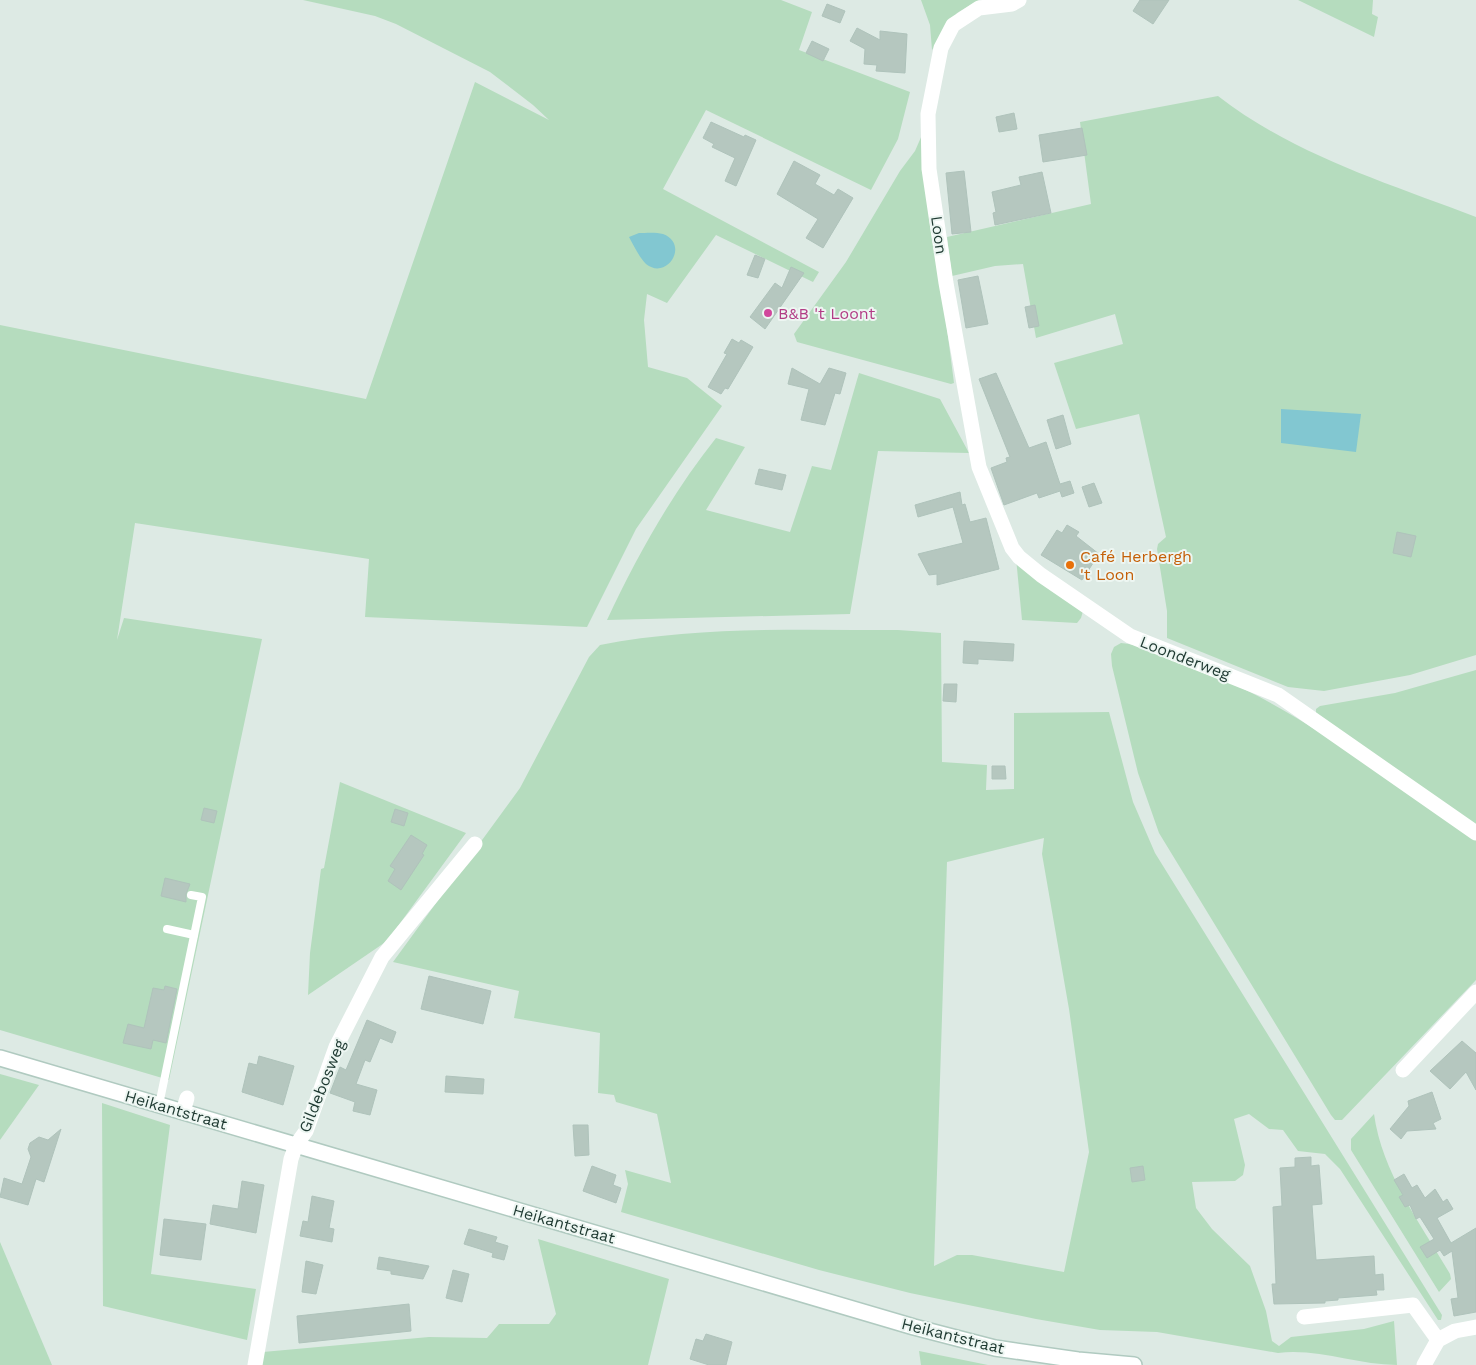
<svg xmlns="http://www.w3.org/2000/svg" width="1476" height="1365" viewBox="0 0 1476 1365" font-family="'Work Sans',sans-serif">
<style>
.green{fill:#b5dcbe;fill-rule:evenodd}
.water{fill:#82c7d1}
.building{fill:#b5c7bf;stroke:#afc3bb}
.lines{fill:none;stroke-linecap:round;stroke-linejoin:round}
.secondary-casing{stroke:#b0cac0;stroke-width:18}
.lane{stroke:#fff;stroke-width:8}
.street{stroke:#fff;stroke-width:15}
.secondary{stroke:#fff;stroke-width:15}
.hotel-dot{fill:#d1479c;stroke:#edf6f2;stroke-width:2}
.food-dot{fill:#e8710a;stroke:#edf6f2;stroke-width:2}
.labels{text-anchor:middle;dominant-baseline:central;stroke-width:4;stroke-linejoin:round;paint-order:stroke}
.street-label{font-size:16px;fill:#1e3931;stroke:#edf6f2}
.hotel-label{font-size:16px;fill:#b23c85;stroke:#edf6f2;text-anchor:start}
.food-label{font-size:16px;fill:#c56008;stroke:#edf6f2;text-anchor:start}
</style>
<rect width="100%" height="100%" fill="#ddeae4"/>
<!-- green -->
<g class="green">
<path d="M303,0H781L812,12L799,50L910,92L898,139L871,190L706,110L663,189L819,272L813,282L716,235L667,303L647,294L644,320L648,367L687,378L722,406L636,529L587,627L365,617L369,559L135,523L117,640L124,618L262,639L169,1080L0,1030V325L366,399L475,82L549,120L533,105L490,72L396,24L375,16Z"/>
<path d="M921,0H979L957,13L932,50L930,25Z"/>
<path d="M1298,0H1373L1372,14L1378,17L1374,37Z"/>
<path d="M1218,96C1294,155 1387,183 1476,217V655L1410,675L1324,691L1288,687L1167,638V611L1157,549L1158,544L1166,537L1139,414L1076,429L1054,363L1123,344L1115,314L1036,338L1023,264L995,266L952,276L947,237L1091,204L1080,122Z"/>
<path d="M922,135L954,383L951,384L797,342L794,334L846,262L900,171L915,151Z"/>
<path d="M859,373L940,399L969,453L878,451L850,614L607,620C638,554 671,495 716,438L745,447L706,510L790,532L812,466L831,470Z"/>
<path d="M1016,558L1083,611L1081,618L1077,623L1022,620Z"/>
<path d="M898,630L941,633L942,762L987,765L986,790L1014,789V713L1109,712L1133,802L1155,853L1442,1315L1441,1320H1438L1340,1169L1325,1154L1298,1151L1283,1130L1269,1129L1249,1114L1234,1119L1245,1165L1243,1175L1235,1181L1192,1182L1196,1208L1212,1229L1250,1266L1266,1311L1272,1341L1279,1346L1291,1337L1364,1329L1394,1321L1397,1365C1357,1365 1318,1348 1278,1353L1157,1332L1100,1330L1036,1319L910,1293L819,1270L621,1212L628,1184L625,1170L671,1183L657,1114L616,1102L614,1095L598,1093L600,1033L514,1018L519,991L393,962L520,788L589,657L600,645C698,626 799,630 898,630ZM1044,838L1042,854L1069,1009L1089,1152L1064,1272L972,1255H957L934,1266L947,862Z"/>
<path d="M1121,643C1138,644 1155,653 1171,658C1283,696 1380,774 1476,840V980L1342,1120H1335L1331,1115L1159,833L1138,773L1112,666L1111,654L1114,647Z"/>
<path d="M1476,670V825L1316,713V709L1320,706L1395,693Z"/>
<path d="M340,782L466,833L387,941L308,995L310,953L321,869L324,868Z"/>
<path d="M0,1074L39,1085L0,1140Z"/>
<path d="M102,1103L170,1125L151,1274L256,1289L247,1340L103,1306Z"/>
<path d="M1374,1114C1382,1173 1421,1224 1450,1274L1451,1279L1439,1292L1351,1150V1139Z"/>
<path d="M538,1239L669,1279L648,1365H261L263,1352L429,1337L487,1338L499,1324H549L556,1314Z"/>
<path d="M0,1242L52,1365H0Z"/>
<path d="M919,1351L988,1365H921Z"/>
</g>
<!-- water -->
<g class="water">
<path d="M639,233C646,233 656,232 663,234C690,244 667,281 646,264C639,257 634,246 629,237Z"/>
<path d="M1281,409L1361,414L1356,452L1281,443Z"/>
</g>
<!-- building -->
<g class="building">
<path d="M1140,0H1169L1153,24L1133,11Z"/>
<path d="M827,4L845,11L840,23L822,16Z"/>
<path d="M857,28L880,40V31L907,34L905,73L876,71L877,65L864,64L865,49L850,41Z"/>
<path d="M812,41L829,49L823,61L806,53Z"/>
<path d="M1014,113L1017,129L999,132L996,117Z"/>
<path d="M711,122L744,137L745,135L756,140L736,186L725,181L735,158L712,147L714,144L703,138Z"/>
<path d="M1082,128L1087,155L1043,162L1039,135Z"/>
<path d="M794,161L820,175L815,184L834,195L838,189L853,198L823,248L806,238L818,219L777,194Z"/>
<path d="M964,171L971,232L952,234L946,173Z"/>
<path d="M1042,172L1051,213L995,225L993,213L996,212L992,192L1021,185L1019,177Z"/>
<path d="M755,255L765,259L758,278L747,275Z"/>
<path d="M791,267L804,273L765,329L750,317L775,283L782,288Z"/>
<path d="M978,276L988,324L966,328L958,280Z"/>
<path d="M1035,305L1039,326L1029,328L1025,307Z"/>
<path d="M732,339L739,343L741,340L753,347L728,389L725,388L721,394L708,387L727,354L724,353Z"/>
<path d="M792,368L820,384L829,368L846,373L840,394L835,393L825,425L801,420L809,389L788,384Z"/>
<path d="M996,373L1029,448L1046,442L1060,484L1070,481L1074,493L1062,497L1060,491L1039,498L1037,493L1004,505L991,468L1007,462L1006,458L1010,457L979,379Z"/>
<path d="M1063,415L1071,444L1056,449L1047,420Z"/>
<path d="M759,469L786,475L782,490L755,484Z"/>
<path d="M1094,483L1102,503L1089,507L1082,487Z"/>
<path d="M960,492L962,505L965,504L970,522L986,518L999,569L937,585V574L929,575L918,554L963,543L953,507L918,517L915,505Z"/>
<path d="M1067,525L1079,532L1076,536L1099,554L1082,580L1041,555L1057,530L1062,533Z"/>
<path d="M1397,532L1416,536L1411,557L1393,553Z"/>
<path d="M964,641L1014,644L1013,661L978,659V664L963,663Z"/>
<path d="M944,684H957L956,702L943,701Z"/>
<path d="M992,766H1005L1006,779H992Z"/>
<path d="M204,808L217,811L214,823L201,820Z"/>
<path d="M395,809L408,813L404,826L391,822Z"/>
<path d="M411,835L427,845L422,854L424,855L401,890L388,881L395,869L390,866Z"/>
<path d="M165,878L190,884L186,894V902L161,896Z"/>
<path d="M429,976L491,991L483,1024L421,1009Z"/>
<path d="M165,986L177,989L166,1043L153,1040L151,1049L123,1043L128,1024L144,1028L153,988L164,990Z"/>
<path d="M367,1020L396,1032L392,1043L380,1038L370,1062L365,1060L356,1084L377,1090L370,1115L353,1111L355,1102L330,1093L340,1067L346,1070Z"/>
<path d="M1462,1041L1476,1053V1090L1466,1072L1450,1089L1430,1071Z"/>
<path d="M259,1056L294,1066L283,1105L242,1092L249,1063L257,1065Z"/>
<path d="M446,1076L484,1079L483,1094L445,1092Z"/>
<path d="M1432,1092L1441,1119L1433,1123L1436,1129L1407,1131L1401,1139L1390,1129L1409,1106L1408,1101Z"/>
<path d="M573,1125H588L589,1155L575,1156Z"/>
<path d="M61,1129L44,1182L36,1179L28,1205L0,1197L4,1178L22,1184L31,1157L28,1149L30,1143L39,1137L48,1140Z"/>
<path d="M1311,1157V1166L1319,1165L1322,1204L1312,1205L1316,1260L1374,1256L1375,1275L1383,1274L1384,1290H1376L1377,1295L1338,1298V1300L1325,1301V1303L1274,1304L1272,1284H1276L1273,1207L1282,1206L1280,1168L1295,1167V1158Z"/>
<path d="M592,1166L616,1175L613,1185L621,1188L616,1203L583,1191Z"/>
<path d="M1143,1166L1145,1180L1132,1182L1130,1168Z"/>
<path d="M1404,1174L1412,1188L1417,1185L1425,1198L1435,1189L1443,1202L1447,1199L1453,1209L1437,1218L1451,1243L1476,1228V1312L1454,1316L1451,1299L1458,1298L1452,1251L1444,1256L1440,1250L1427,1258L1420,1247L1434,1239L1420,1217L1416,1219L1410,1205L1405,1207L1399,1197L1403,1195L1394,1180Z"/>
<path d="M242,1181L264,1185L256,1233L210,1224L213,1205L238,1209Z"/>
<path d="M312,1196L334,1201L329,1228L334,1229L332,1242L300,1236L303,1221L308,1222Z"/>
<path d="M164,1219L206,1224L201,1260L160,1255Z"/>
<path d="M469,1229L497,1237L495,1242L508,1246L504,1260L492,1257L493,1253L464,1244Z"/>
<path d="M379,1257L429,1266L423,1279L391,1274V1271L377,1269Z"/>
<path d="M306,1261L323,1265L316,1294L302,1292Z"/>
<path d="M453,1270L469,1274L462,1302L446,1298Z"/>
<path d="M409,1304L411,1331L299,1343L297,1316Z"/>
<path d="M706,1334L732,1342L726,1365H709L690,1359L696,1339L703,1341Z"/>
</g>
<g class="lines">
<!-- secondary casing -->
<g class="secondary-casing">
<path id="secondary" d="M0,1058L914,1327L995,1348L1078,1360L1134,1365"/>
</g>
<!-- lane -->
<g class="lane">
<path d="M167,929L194,935"/>
<path d="M159,1105L202,897L191,895"/>
</g>
<!-- street -->
<g class="street">
<path d="M1019,0L1012,4L979,8L953,25L941,48L928,114L929,169L946,283L979,467L1012,548L1019,557L1041,575L1130,636L1278,695L1476,833"/>
<path d="M1403,1070L1476,992"/>
<path d="M183,1112L187,1098"/>
<path d="M1304,1317L1413,1305L1438,1340"/>
<path d="M255,1365L291,1159L296,1145L306,1131L336,1047L382,957L475,844"/>
<path d="M1424,1365L1438,1340L1455,1331L1476,1327"/>
</g>
<!-- secondary -->
<use href="#secondary" class="secondary"/>
</g>
<!-- markers -->
<circle class="hotel-dot" cx="768" cy="313" r="5"/>
<circle class="food-dot" cx="1070" cy="565" r="5"/>
<g class="labels">
<!-- street labels -->
<g class="street-label">
<text transform="translate(939 235) rotate(82)">Loon</text>
<text transform="translate(1185 658) rotate(21)">Loonderweg</text>
<text transform="translate(322 1086) rotate(-68)">Gildebosweg</text>
<text transform="translate(176 1110) rotate(16)">Heikantstraat</text>
<text transform="translate(564 1224) rotate(16)">Heikantstraat</text>
<text transform="translate(953 1336) rotate(14)">Heikantstraat</text>
</g>
<!-- hotel labels -->
<g class="hotel-label">
<text x="778" y="313">B&amp;B 't Loont</text>
</g>
<!-- food labels -->
<g class="food-label">
<text x="1080" y="556">Café Herbergh<tspan x="1080" dy="18">'t Loon</tspan></text>
</g>
</g>
</svg>
